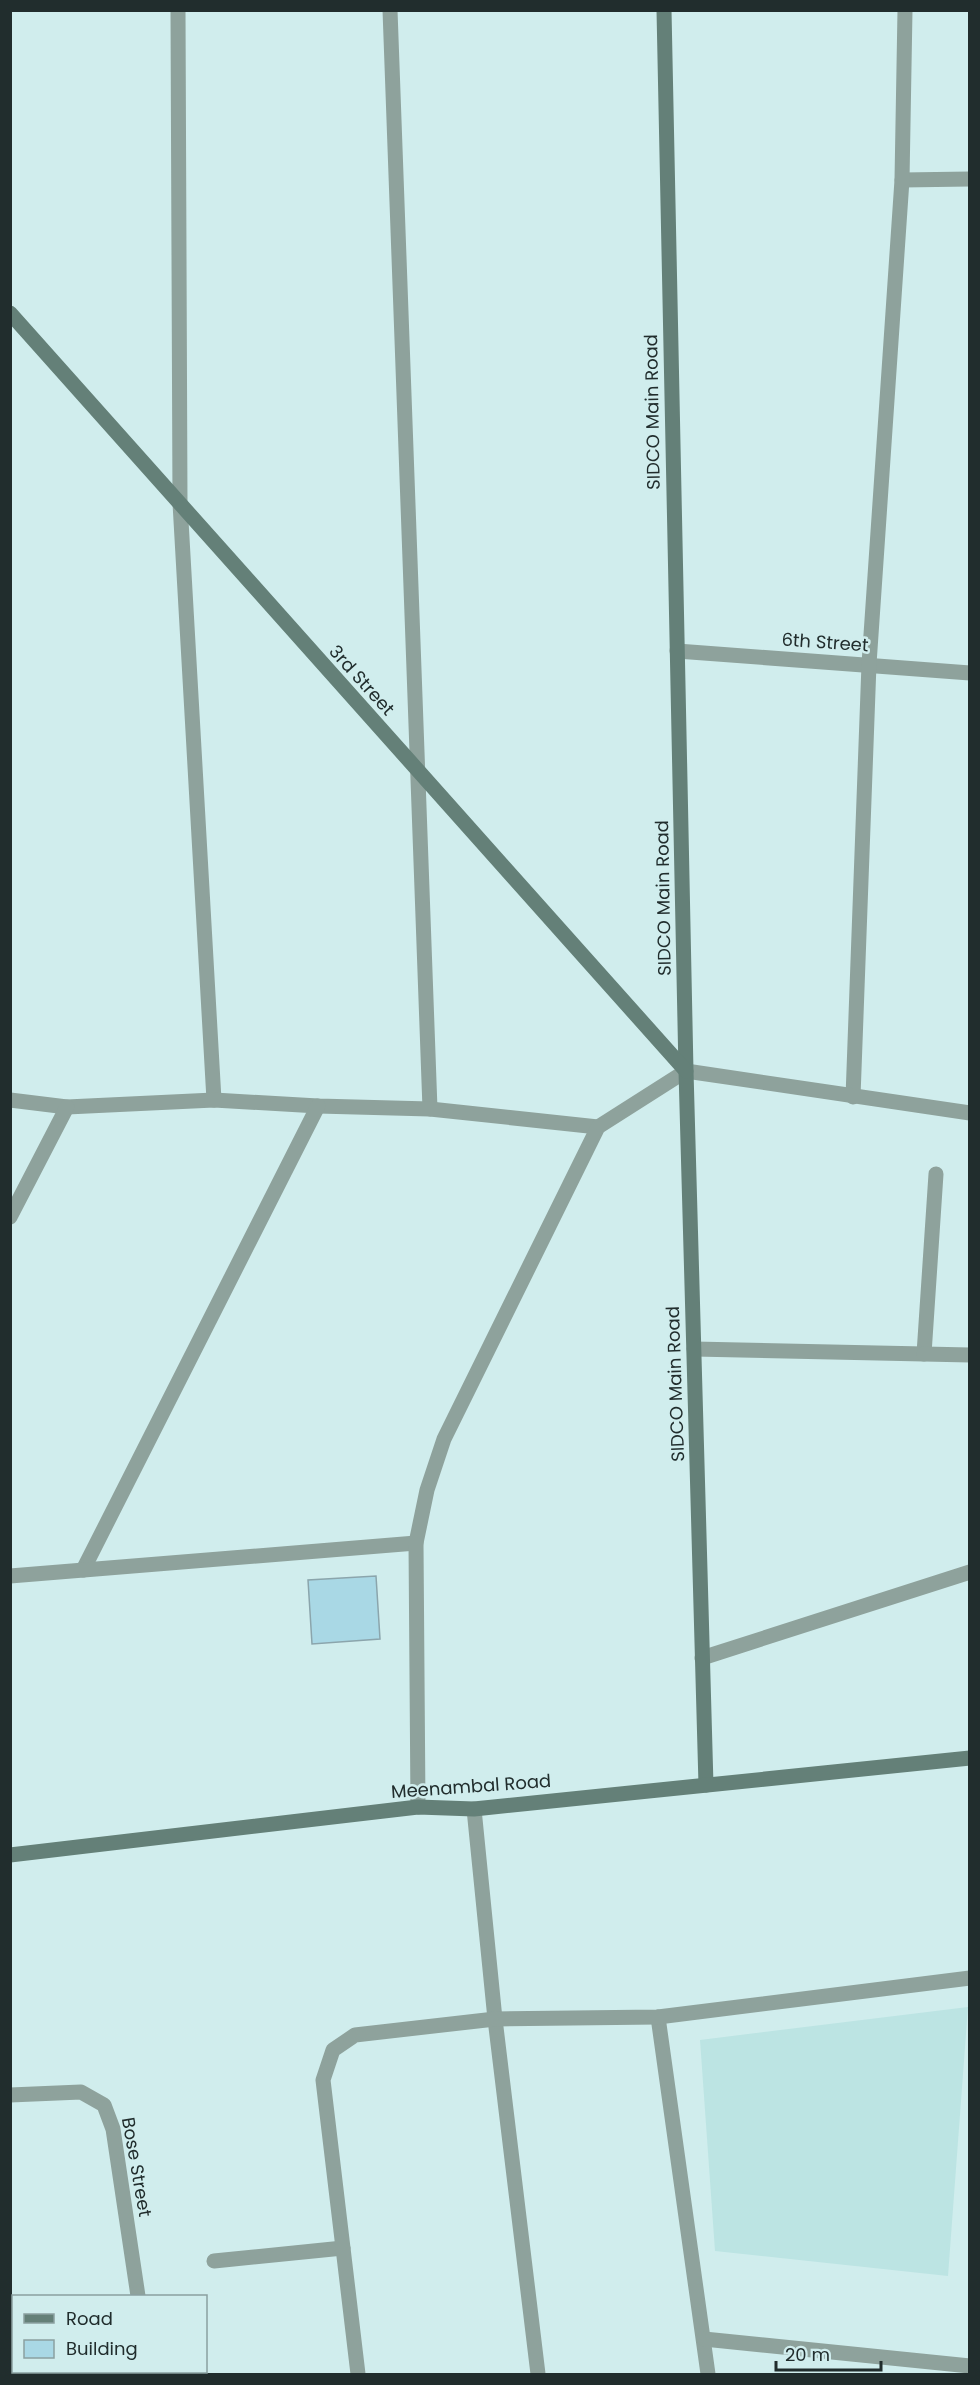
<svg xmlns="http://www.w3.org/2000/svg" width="980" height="2385" viewBox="0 0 980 2385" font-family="Poppins,sans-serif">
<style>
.built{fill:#bce4e3}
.building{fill:#a9d8e5;stroke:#8ba5ac;stroke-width:1.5}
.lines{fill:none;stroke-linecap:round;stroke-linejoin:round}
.lane{stroke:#8ea29c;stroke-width:15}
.street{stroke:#8ea29c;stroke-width:15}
.secondary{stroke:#648078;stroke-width:15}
.labels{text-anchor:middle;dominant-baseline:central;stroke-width:5;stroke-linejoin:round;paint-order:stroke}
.street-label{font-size:18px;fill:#212d2d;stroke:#d0eded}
</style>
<rect width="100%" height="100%" fill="#d0eded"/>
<!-- built -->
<path class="built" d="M968,2007L948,2276L715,2251L700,2040Z"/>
<!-- building -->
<path class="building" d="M376,1576L380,1639L312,1644L308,1580Z"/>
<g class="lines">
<!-- lane -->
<g class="lane">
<path d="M694,1349L924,1354L936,1174"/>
<path d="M924,1354L970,1355"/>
<path d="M702,1658L970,1572"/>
</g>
<!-- street -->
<g class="street">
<path d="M178,10L180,503L214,1100"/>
<path d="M390,10L430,1109"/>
<path d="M902,180L970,179"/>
<path d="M677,651L970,673"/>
<path d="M853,1097L869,664L902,180L905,10"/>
<path d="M10,1100L67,1107L214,1100L318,1106L430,1109L598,1127"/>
<path d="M10,1217L67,1107"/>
<path d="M83,1570L318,1106"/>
<path d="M10,1576L416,1543"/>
<path d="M418,1807L416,1543L427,1490L444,1439L598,1127L686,1071L970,1113"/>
<path d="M474,1809L495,2019L538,2374"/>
<path d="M658,2017L708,2374"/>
<path d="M10,2095L81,2092L104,2105L113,2129L138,2296"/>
<path d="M214,2261L343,2248"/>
<path d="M704,2339L970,2366"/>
<path d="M146,2372V2374"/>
<path d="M358,2374L323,2080L333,2050L355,2035L495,2019L658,2017L970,1978"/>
</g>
<!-- secondary -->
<g class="secondary">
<path d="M664,10L686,1071L706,1785"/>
<path d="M10,313L686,1071"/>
<path d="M10,1855L418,1807L474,1809L970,1758"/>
</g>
</g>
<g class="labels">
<!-- street labels -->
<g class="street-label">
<text transform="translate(652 412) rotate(-91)">SIDCO Main Road</text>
<text transform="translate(825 642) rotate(4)">6th Street</text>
<text transform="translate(362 680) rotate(48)">3rd Street</text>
<text transform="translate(663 898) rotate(-91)">SIDCO Main Road</text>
<text transform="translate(675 1384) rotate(-92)">SIDCO Main Road</text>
<text transform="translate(471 1786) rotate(-4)">Meenambal Road</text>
<text transform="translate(137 2167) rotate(80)">Bose Street</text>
</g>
</g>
<!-- border -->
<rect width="980" height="2385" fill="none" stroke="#212d2d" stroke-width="24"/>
<!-- legend -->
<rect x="12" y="2295" width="195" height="78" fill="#d0eded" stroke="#8aa0a0" stroke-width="1.5"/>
<rect x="24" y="2314" width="30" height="9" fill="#648078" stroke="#8aa0a0" stroke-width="1.5"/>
<text x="66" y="2325" font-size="18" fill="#212d2d">Road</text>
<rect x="24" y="2340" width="30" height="18" fill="#a9d8e5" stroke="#8aa0a0" stroke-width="1.5"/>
<text x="66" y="2355" font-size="18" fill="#212d2d">Building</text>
<!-- scale -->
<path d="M776 2361v9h105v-9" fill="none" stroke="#212d2d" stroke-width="3"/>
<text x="785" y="2361" font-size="18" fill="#212d2d" stroke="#d0eded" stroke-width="4.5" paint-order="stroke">20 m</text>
</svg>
